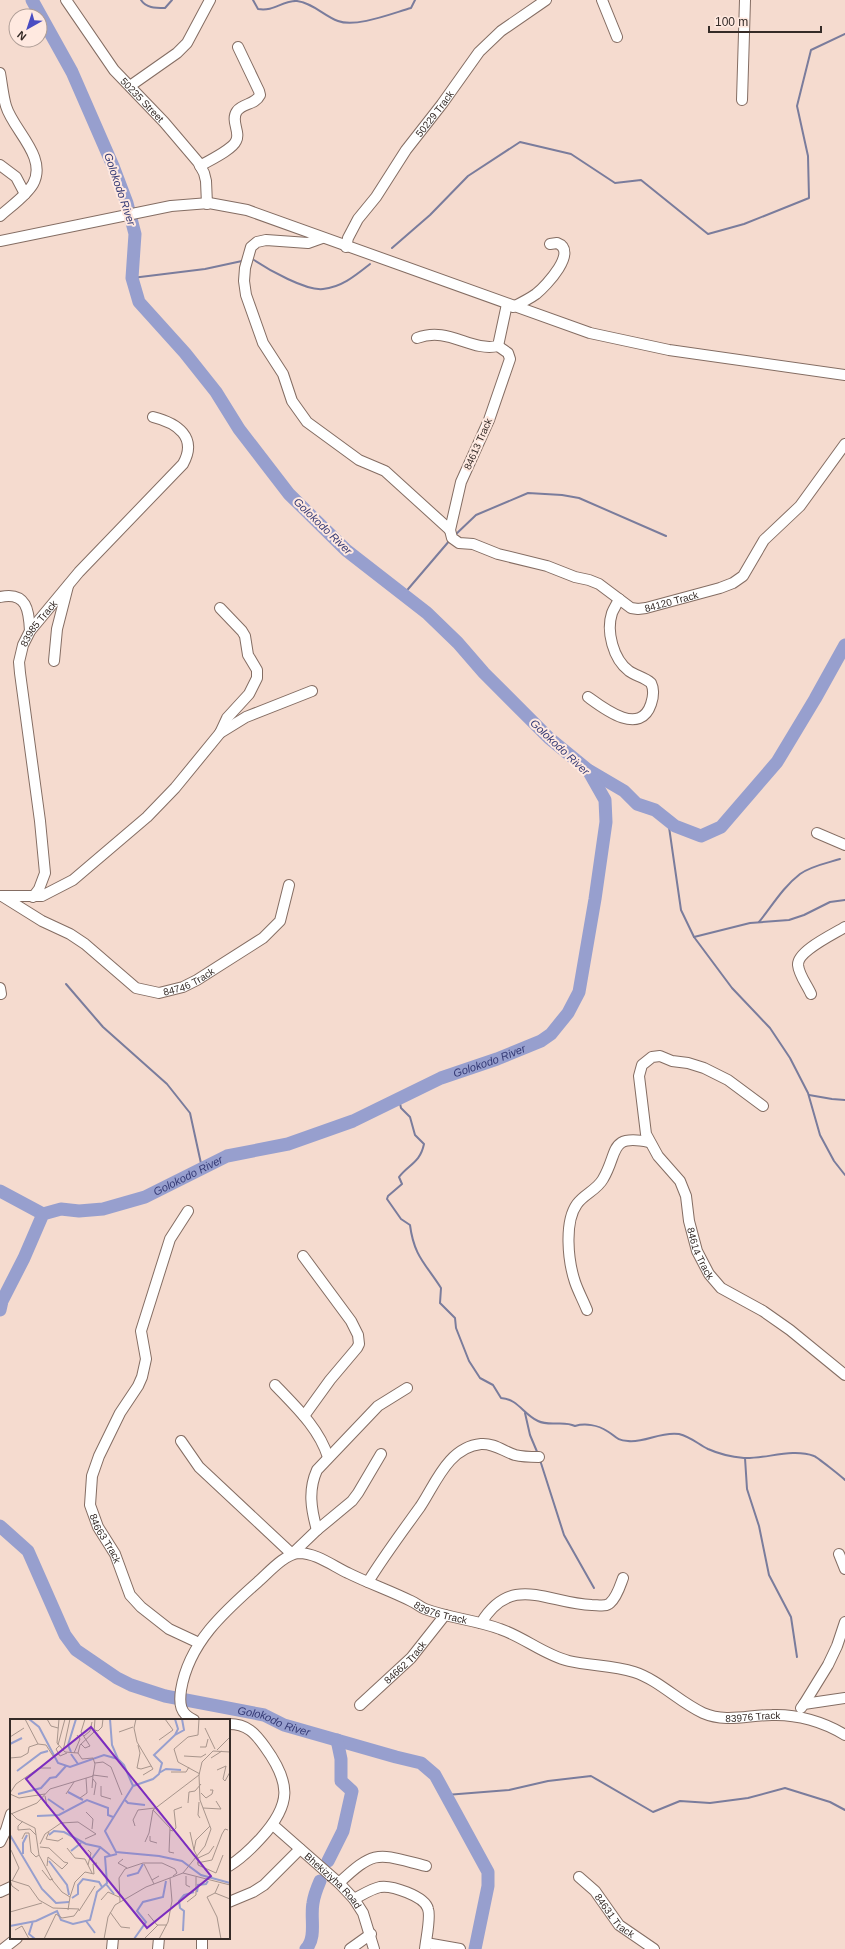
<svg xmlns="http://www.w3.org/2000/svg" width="845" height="1949" viewBox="0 0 845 1949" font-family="Helvetica,sans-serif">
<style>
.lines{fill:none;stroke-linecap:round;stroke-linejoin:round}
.stream{stroke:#7a7c9c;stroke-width:2}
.river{stroke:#979fce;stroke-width:13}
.minor-casing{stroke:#846d63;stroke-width:12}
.minor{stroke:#fff;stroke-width:10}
.labels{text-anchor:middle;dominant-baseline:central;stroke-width:4;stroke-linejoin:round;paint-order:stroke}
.street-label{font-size:10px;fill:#352b27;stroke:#ffe9e0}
.water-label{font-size:11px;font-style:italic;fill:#353a75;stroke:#ffe9e0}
.inset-river{fill:none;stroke:#979fce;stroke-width:2}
.inset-road{fill:none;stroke:#a8958c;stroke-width:1}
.view{fill:#7b2cbf;fill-opacity:0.15;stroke:#7b2cbf;stroke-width:2}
.inset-edge{fill:none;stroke:#352b27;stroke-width:2}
</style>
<rect width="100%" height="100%" fill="#f5dbcf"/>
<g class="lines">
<!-- stream -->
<g class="stream">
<path d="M141,0C146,8 155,8 165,8L172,0"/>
<path d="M253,0L258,9C274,12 283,0 297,1C313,3 324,16 338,21C356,28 393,13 411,8L415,0"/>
<path d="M392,248L430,215L468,176L520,142L571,154L615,183L641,180L708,234L744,224L809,198L808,156L797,106L811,50L845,34"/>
<path d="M254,260C269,270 306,291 323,289C342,287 356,275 370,264"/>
<path d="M132,278L205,269L242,261"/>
<path d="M454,536L476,515L528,493L562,495L579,498L666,536"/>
<path d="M403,595L450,540"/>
<path d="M668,820L681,910L694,937L732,988L770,1028L790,1058L808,1093L820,1135L834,1161L845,1175"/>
<path d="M759,922C772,906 783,887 800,874C811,866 827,863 840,859"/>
<path d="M694,937L750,923L789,920L804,915L830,902L845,900"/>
<path d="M66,984L103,1027L167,1084L190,1113L202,1168"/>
<path d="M809,1095L832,1099L845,1100"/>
<path d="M399,1099L401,1108L410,1117L415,1135L424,1144C420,1163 409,1164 399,1177L402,1184L388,1196L387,1199L401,1219L410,1225C414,1256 425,1263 441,1288L440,1303L455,1318L456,1328L469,1361L480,1378L493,1385L501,1398C518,1399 523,1414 538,1421C550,1427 563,1420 575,1426C585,1423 598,1425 607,1431C616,1436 615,1440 628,1441C645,1443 661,1431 679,1434C691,1437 698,1444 708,1449C719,1454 733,1457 744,1458C766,1459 792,1448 814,1456C817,1457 842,1477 845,1480"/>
<path d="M525,1413L530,1435L538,1454"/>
<path d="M745,1458L747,1489L759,1526L769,1575L791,1617L797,1657"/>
<path d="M540,1460L564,1535L594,1588"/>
<path d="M446,1795L509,1790L548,1781L591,1776L653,1812L680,1801L710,1803L748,1798L785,1788L830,1802L845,1810"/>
</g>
<!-- river -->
<g class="river">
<path d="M590,771L624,791L637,804L655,810L675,826L701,836L721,827L777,762L815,699L845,645"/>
<path d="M0,1191L43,1214"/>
<path id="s1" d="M0,1310L2,1301L24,1258L43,1214L61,1209L79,1211L103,1209L145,1197L227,1156L288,1144L353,1121L441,1078L497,1059L541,1041L551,1034L568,1013L579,992L595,899L606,822L605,800L588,770L549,738L484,673L458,643L427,613L346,550L289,494L239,429L216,392L185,353L139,302L132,278L135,234L127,203L113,166L72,72L32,0"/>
<path id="s2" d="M0,1526L28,1551L65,1635L76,1650L117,1678L131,1685L165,1696L264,1715L284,1725L396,1757L421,1763L435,1775L488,1872V1886L475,1949"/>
<path d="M328,1861L343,1831L352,1791L341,1781V1759L337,1740"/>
<path d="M306,1949C317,1937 310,1918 313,1903C314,1896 317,1888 320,1881"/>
</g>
<!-- minor casing -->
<g class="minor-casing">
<g id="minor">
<path id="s3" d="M66,0L114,70L164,122L198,162L204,173L206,181L207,204"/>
<path d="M602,0L617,37"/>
<path d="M0,73C2,84 3,96 6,106C13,130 48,157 33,184C26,196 11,206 0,216"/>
<path d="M130,86L177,53L187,43L210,0"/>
<path d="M742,100L745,0"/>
<path d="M0,165L16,177L25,194"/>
<path d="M200,166C208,161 232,150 236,141C241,132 230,121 237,111C243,103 255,105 260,95L259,91L238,47"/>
<path d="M322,238L308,243L266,240L257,242L251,247L245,268L244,281L246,295L263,343L283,374L292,401L307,422L359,460L385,471L450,530"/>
<path d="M0,241L171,206L209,203L247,210L590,333L669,350L845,375"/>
<path id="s4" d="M346,247L348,238L358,219L376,197L406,150L442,104L479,52L501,31L546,0"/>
<path d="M513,307C521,303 529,299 536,294C546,286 579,251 557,243L550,244"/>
<path d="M417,338C449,326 470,352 498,346L507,304"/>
<path id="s5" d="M498,346L508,353L510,359L489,420L461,482L450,530L452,538L459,543L473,544L498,554L547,566L575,577L589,580L599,584L631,608L638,609L646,608L720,588L733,583L743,576L764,540L800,506L845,444"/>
<path d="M0,597C27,591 29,611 30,631"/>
<path d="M220,608L242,631L245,636L248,655L257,670V678L249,694L227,718L220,733"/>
<path d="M54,661L57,629L68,586"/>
<path d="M588,697C603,708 640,737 651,704C653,698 654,689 651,683C644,677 636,676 629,671C613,659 606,631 612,613C614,608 617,604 619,599"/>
<path d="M817,833L845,845"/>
<path d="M0,896H42L73,880L147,817L175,788L220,733L246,717L312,691"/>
<path id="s6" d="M2,896L42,921L70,934L85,944L136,988L159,993L183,987L197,980L263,938L280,921L289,885"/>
<path id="s7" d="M33,897L39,889L45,873L40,821L20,673L19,662L23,645L30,631L79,572L183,464C198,437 177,423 153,417"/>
<path d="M0,988L1,994"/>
<path d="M811,994C807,985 799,975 798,965C797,951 834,934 845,927"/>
<path id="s8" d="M763,1106L728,1080L704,1068L688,1063L672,1061L660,1056L652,1057L642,1065L639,1076L646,1134L658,1156L680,1181L686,1196L689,1221L697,1251L709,1274L721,1288L763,1311L790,1330L845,1375"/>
<path id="s9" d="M188,1211L170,1239L141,1331L146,1359L142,1377L138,1386L120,1413L99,1456L92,1476L90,1505L98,1527L115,1554L130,1595L141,1607L169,1629L199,1643"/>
<path d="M303,1256L351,1321L358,1335L359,1344L357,1348L330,1380L304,1416"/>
<path d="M587,1310C583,1300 578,1291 575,1282C568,1261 564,1222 577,1204C584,1194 597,1190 603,1179C619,1152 608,1134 649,1142"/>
<path d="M275,1385C295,1406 319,1428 328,1457"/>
<path d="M181,1441L199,1467L292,1554L317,1530L352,1501L358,1493L381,1454"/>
<path d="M317,1530C311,1509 308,1490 317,1470L378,1406L407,1388"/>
<path d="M839,1554L845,1569"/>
<path d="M368,1582C384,1556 402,1532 420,1507C435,1485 448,1447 481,1444C494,1443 503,1451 515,1455C523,1457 532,1457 539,1457"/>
<path d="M481,1623C512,1572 548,1604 592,1605C598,1605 606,1607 610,1603C617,1597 620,1586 623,1578"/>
<path d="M804,1704L828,1665L837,1646L845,1622"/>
<path id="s10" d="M360,1705L411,1658L445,1615"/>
<path d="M801,1708L804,1704L845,1698"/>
<path id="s11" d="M194,1720C180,1714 179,1704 181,1690C189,1642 225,1611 260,1580C270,1571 285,1554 299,1553C316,1553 333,1566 348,1573C368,1583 391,1591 411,1601C416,1603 420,1607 425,1609C449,1618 476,1620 500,1629C524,1637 544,1655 569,1661C590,1666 613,1665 634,1672C659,1680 679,1702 703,1713C726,1723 748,1715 772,1715C797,1714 824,1722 845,1735"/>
<path d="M229,1724C247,1724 255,1733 265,1747C291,1783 292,1804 261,1838C251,1849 242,1858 229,1866"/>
<path id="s12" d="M273,1825L339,1883L354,1899L363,1913L374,1949"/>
<path d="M0,1842L6,1830L11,1814"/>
<path id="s13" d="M579,1877L595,1891L619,1925L654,1949"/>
<path d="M339,1883C376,1848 378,1854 426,1866"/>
<path d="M0,1892L11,1887"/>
<path d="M354,1899C362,1895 371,1889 380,1887C391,1885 425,1896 428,1909C431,1917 426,1939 425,1949"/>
<path d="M229,1902L253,1892L264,1885L300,1849"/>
<path d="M202,1938V1949"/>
<path d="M426,1943L460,1949"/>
<path d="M3,1949L17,1938"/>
<path d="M112,1949L113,1938"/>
<path d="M158,1949L159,1938"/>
<path d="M350,1949L371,1934"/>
</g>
</g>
<!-- minor -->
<use href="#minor" class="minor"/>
</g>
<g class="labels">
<!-- street labels -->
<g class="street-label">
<text stroke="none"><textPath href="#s3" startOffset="126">50235 Street</textPath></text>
<text stroke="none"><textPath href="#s4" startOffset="161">50229 Track</textPath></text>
<text transform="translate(478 444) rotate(-66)">84613 Track</text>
<text stroke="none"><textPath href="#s5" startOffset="445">84120 Track</textPath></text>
<text stroke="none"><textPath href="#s7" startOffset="284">83985 Track</textPath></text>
<text stroke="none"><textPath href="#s6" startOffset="219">84746 Track</textPath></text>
<text stroke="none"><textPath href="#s8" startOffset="341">84614 Track</textPath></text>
<text stroke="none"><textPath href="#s9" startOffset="354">84663 Track</textPath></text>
<text stroke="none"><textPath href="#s11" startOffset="377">83976 Track</textPath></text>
<text stroke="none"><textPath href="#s10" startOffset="62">84662 Track</textPath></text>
<text stroke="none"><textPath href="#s11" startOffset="712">83976 Track</textPath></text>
<text stroke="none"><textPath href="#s12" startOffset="82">Bhekiziyha Road</textPath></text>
<text stroke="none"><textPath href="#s13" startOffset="53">84631 Track</textPath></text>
</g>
<!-- water labels -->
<g class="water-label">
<text transform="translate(120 189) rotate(71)">Golokodo River</text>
<text transform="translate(323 526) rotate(44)">Golokodo River</text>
<text transform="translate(560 747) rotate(43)">Golokodo River</text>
<text stroke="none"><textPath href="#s1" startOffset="582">Golokodo River</textPath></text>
<text stroke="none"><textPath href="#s1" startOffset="258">Golokodo River</textPath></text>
<text stroke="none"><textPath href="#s2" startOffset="361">Golokodo River</textPath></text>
</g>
</g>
<!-- overview -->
<g transform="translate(10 1719)">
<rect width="220" height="220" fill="#f5dbcf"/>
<path class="inset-river" d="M19,0L29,8L48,44L60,48L94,36L108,40L114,46L123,67L95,112L106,133L149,137L172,142L191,156L220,164M100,0L102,26L108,40M165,16L174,11L172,0M0,25L12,19M61,33L58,26L66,0M61,35L68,45M7,52L31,34L38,32M149,54L156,50L171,51M123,67L143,60L149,55L152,44L144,36L165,16L168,10L165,0M58,73L73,81M8,75L31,69L40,59L46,58L56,47M38,80L54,91M114,80L118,84L135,86M27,97L49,96L77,81L98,89V96L103,98M0,116L32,170L46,184L59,183M39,116L44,112L54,113L76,125L90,128L100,136M61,132L71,124M13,135V124L17,116M81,141L90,129M39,142L57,166L59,176M117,157L128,154L133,145M96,165L104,175M187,173L188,166L196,165L198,162M62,179L68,175V166L73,160L89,163L92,168M23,202L19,215L25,220M76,202L85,214M0,207L26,202L47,192L51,201L63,205L80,201L87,173L97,164L95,138L107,135M173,212L174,192L170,189L169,182L174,176L184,173M124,220L136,203L127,192L133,183L153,178L156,162"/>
<path class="inset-road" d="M15,0L28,25M37,0L41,7L48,9M49,0L47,24L55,33L68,34M126,0L124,9L127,23L143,50L133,56M189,0L188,16L178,18L164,30L168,43L190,55M195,9L205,30M85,11L88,12L92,8L93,0M109,13L123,8M74,17L80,12L82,3M0,18L14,9M149,21L163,11L155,0M71,25L75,29L80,27L71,13L75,0M48,26L55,0M128,26L130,34L127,49L131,50L141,47M49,27L46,30L50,37L57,34M190,28H196L198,20M207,31L220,18M53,32L60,0M64,34L70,20L67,16M68,34L70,26L84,13L85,0M174,37L191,38L196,35M0,39L11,38L18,34L19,28L28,25L36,26L43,37L49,35M201,39L212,32M85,44L93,43L101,48L112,76M207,51L216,47L213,60L215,62L220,53M161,53H176L179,48M83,60L86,64L84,76M91,67V77L101,80M82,69L83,56L98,58M0,74L6,65L29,49H41M191,74L196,79L202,75L203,71H200M0,75L9,79L35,75M56,75L64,63M35,77L37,87L41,90M70,79L77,74L76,59M189,83L188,96L190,99M178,84L179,73L185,72L191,65M193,89L211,90L206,82M143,91L160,109L159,133L164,134M0,93L7,100L25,109L29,136L43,162L52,173L60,178L58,191M76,93L83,100L82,110M1,95L27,84L40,70L83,57L85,45L83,39L72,40L68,34M13,102L8,107V111L20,110L26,116M125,107L123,101L128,91L145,89M200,107L186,121L184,131L188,139V146L206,154L213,136M160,111L163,112L166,109L164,91L172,88M39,113L36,120L48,122L53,119M180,113L184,131M140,117V122L147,124M12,120L15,114H19L21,133L26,138L29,136M135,123L139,114L143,91L189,56M30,125L35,115L51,104L68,103L86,115L75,120M30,128L39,129L54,143L58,144L52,150L38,138L37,147M57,129L65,139L75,140L82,154M1,131L9,149L2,162M188,139L199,134L204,127M113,140L108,144L117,149M187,144L202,141L212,115L215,110L218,111M134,145L142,161M78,146L81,134L78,131M32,151L40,161L43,160M173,154L220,166M176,157V166L180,168M0,161L19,167L29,181L43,189L69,190L64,197L52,199L46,195L34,220M0,161L2,167L9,172M144,165L142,161L149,157M209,165L205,174L197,178L207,198L211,220M205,174L220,180M60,178L65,163L75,153L84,155L83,145L87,144M91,181L98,173L109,178M110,183L109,159L115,150L133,144H152L165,150L167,154L163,157M177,183L186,176V158M69,192L85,167M0,193L32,184M100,193L111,208L120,209M138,195L147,206H157M5,211L12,207L19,220M135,219L148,206M94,220L98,198L105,186L136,168L173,154L195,127L201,110L190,81L189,56L192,43L203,32L220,33M149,220L158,203L162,182L160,159"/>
<path class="view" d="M81,8L201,157L137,209L16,60Z"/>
<rect width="220" height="220" class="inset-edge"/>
</g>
<!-- north arrow -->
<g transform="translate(28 28) rotate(219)"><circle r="19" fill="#ffe9e0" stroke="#ae9d96"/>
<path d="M0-3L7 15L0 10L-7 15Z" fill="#4a4cc2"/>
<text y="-6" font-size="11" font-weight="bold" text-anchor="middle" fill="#352b27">N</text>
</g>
<!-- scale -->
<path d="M709 26v6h112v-6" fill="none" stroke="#352b27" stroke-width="2"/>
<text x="715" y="26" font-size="12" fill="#352b27" stroke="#ffe9e0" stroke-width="3" paint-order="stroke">100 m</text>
</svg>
